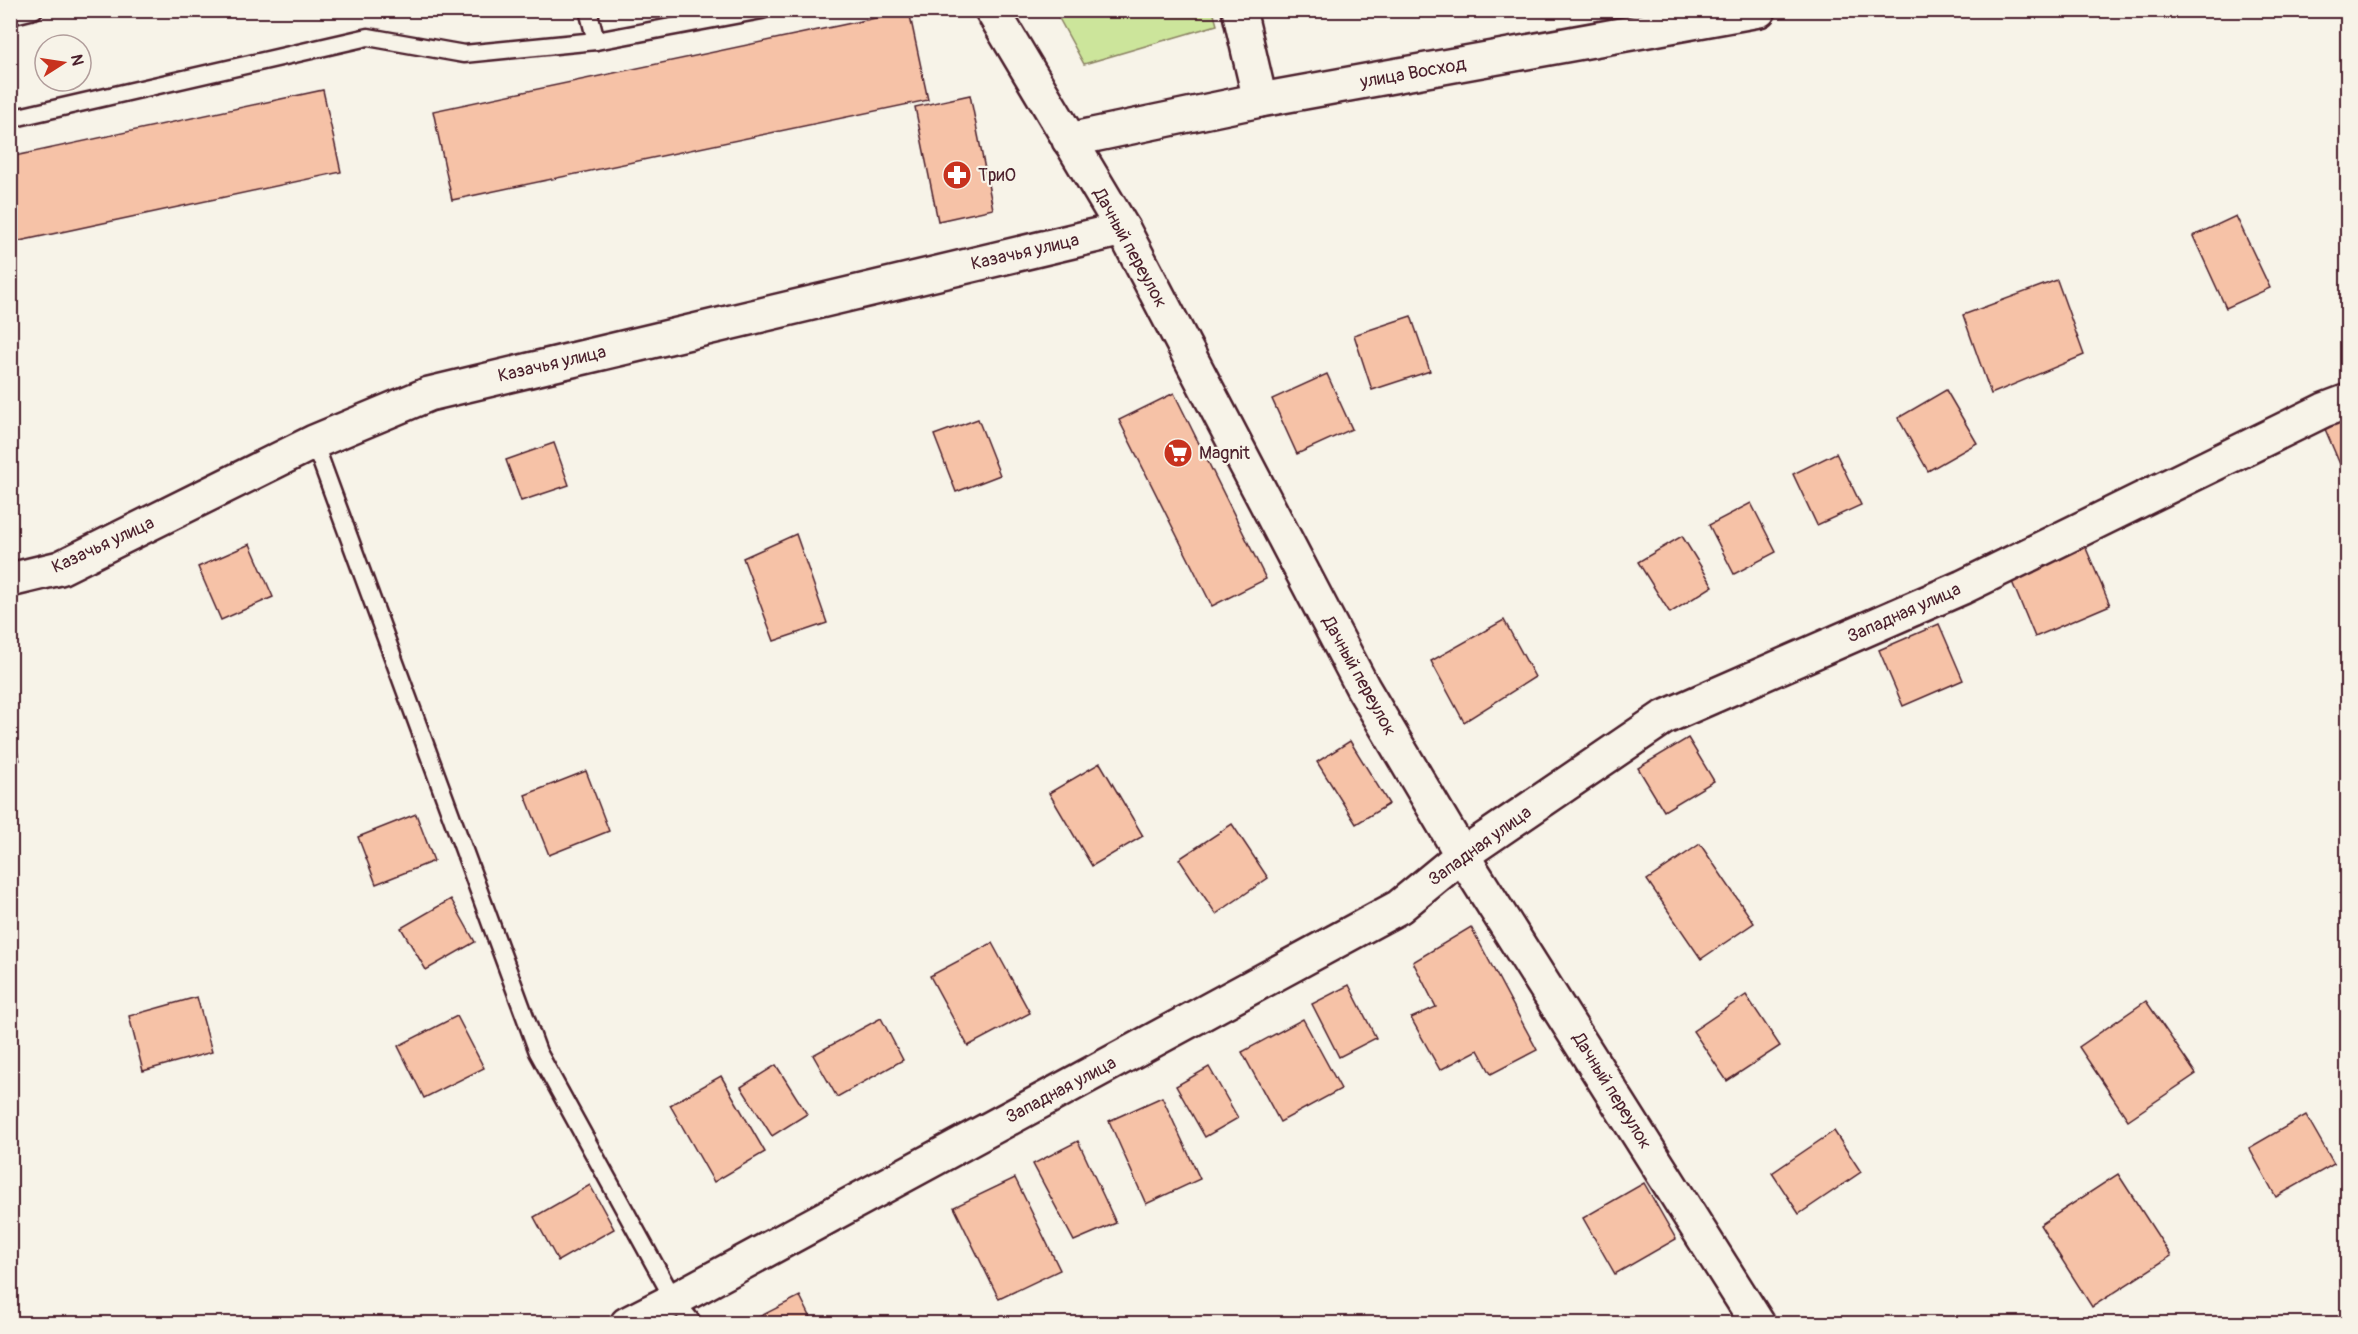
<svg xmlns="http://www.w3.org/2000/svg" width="2358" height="1334" viewBox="0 0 2358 1334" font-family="Pangolin,sans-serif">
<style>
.green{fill:#cce59b;stroke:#8b8263;stroke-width:1.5}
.building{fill:#f6c2a7;stroke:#4a1f2b;stroke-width:1.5}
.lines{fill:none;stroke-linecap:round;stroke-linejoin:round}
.service-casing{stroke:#4a1f2b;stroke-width:21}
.minor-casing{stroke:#4a1f2b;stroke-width:38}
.service{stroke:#f7f3e8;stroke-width:16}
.minor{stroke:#f7f3e8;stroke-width:33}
.labels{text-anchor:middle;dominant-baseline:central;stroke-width:4.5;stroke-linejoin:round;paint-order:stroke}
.street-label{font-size:18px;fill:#4a1f2b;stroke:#f7f3e8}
.poi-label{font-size:18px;fill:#4a1f2b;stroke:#f7f3e8;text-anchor:start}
</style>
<rect width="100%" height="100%" fill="#f7f3e8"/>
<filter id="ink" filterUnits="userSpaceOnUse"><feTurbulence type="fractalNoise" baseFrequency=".0167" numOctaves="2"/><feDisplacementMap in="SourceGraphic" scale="12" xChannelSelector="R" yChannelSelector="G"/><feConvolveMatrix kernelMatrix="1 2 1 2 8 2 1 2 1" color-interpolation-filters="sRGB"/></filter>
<g filter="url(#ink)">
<!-- green -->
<path class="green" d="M1055,11H1213L1217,25L1084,64Z"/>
<!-- building -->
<g class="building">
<path d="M909,11L928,100L452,200L433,111Z"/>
<path d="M323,90L341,172L10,243V157Z"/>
<path d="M970,95L993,209L938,221L915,107Z"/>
<path d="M2236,216L2270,288L2226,308L2193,236Z"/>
<path d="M2057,280L2084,355L1991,394L1963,315Z"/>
<path d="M1411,316L1430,371L1372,390L1354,335Z"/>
<path d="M1327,374L1352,429L1297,454L1272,399Z"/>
<path d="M1946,390L1977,443L1928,471L1898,418Z"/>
<path d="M1174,393L1266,579L1212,606L1119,420Z"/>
<path d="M2348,411V483L2322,422Z"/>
<path d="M978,419L1000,475L956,492L934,435Z"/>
<path d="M554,443L569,485L521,501L506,460Z"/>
<path d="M1836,453L1861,505L1817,525L1793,474Z"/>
<path d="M1751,503L1776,552L1734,574L1709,525Z"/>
<path d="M796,534L827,623L774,641L743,558Z"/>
<path d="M1682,536L1713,586L1670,613L1638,562Z"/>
<path d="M250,544L273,597L221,620L198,567Z"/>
<path d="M2085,546L2110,605L2035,637L2010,577Z"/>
<path d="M1504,620L1535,677L1464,722L1431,661Z"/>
<path d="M1939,624L1963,680L1903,706L1879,650Z"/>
<path d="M10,731L20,760L10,763Z"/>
<path d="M1688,738L1714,781L1664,811L1638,768Z"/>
<path d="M1350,741L1389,804L1356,824L1317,762Z"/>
<path d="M1100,763L1143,836L1092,866L1049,793Z"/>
<path d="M586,771L609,831L549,855L525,795Z"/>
<path d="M416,814L434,861L376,884L358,837Z"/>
<path d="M1232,824L1268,878L1216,914L1179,859Z"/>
<path d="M1700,844L1754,923L1701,959L1647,880Z"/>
<path d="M451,899L475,942L426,970L401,928Z"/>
<path d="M1471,927L1537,1050L1491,1074L1478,1050L1440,1070L1411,1018L1436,1007L1413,962Z"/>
<path d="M992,943L1030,1013L968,1046L930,976Z"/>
<path d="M1349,985L1376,1038L1339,1057L1312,1004Z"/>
<path d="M1746,995L1780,1046L1727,1081L1693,1031Z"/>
<path d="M197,997L212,1052L143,1071L129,1016Z"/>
<path d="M2146,1001L2196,1074L2128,1120L2079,1047Z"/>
<path d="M457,1016L484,1068L424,1098L398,1046Z"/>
<path d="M881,1018L903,1060L837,1097L813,1055Z"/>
<path d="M1303,1019L1341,1089L1280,1122L1242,1052Z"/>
<path d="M776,1065L807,1114L772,1136L741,1087Z"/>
<path d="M1209,1067L1238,1118L1205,1137L1176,1086Z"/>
<path d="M721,1076L765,1152L714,1182L670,1105Z"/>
<path d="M1162,1097L1200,1179L1146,1204L1109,1121Z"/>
<path d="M2306,1115L2334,1164L2276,1197L2249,1148Z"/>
<path d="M1834,1131L1861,1172L1799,1214L1772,1173Z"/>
<path d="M1078,1141L1116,1223L1074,1241L1033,1164Z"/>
<path d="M2118,1174L2171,1256L2092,1307L2040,1225Z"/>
<path d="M1015,1178L1060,1270L999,1299L954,1207Z"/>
<path d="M1644,1183L1676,1239L1615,1274L1583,1218Z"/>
<path d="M590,1185L614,1229L558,1261L534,1217Z"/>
<path d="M800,1296L814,1324H755L753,1320Z"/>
</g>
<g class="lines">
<!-- service casing -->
<g class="service-casing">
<g id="service">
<path d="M588,10L596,41"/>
<path d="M10,16L34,10"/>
<path d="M10,119L368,37L464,54L596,41L762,10"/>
<path d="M314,442L538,1052L674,1300L694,1324"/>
</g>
</g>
<!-- minor casing -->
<g class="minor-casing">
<g id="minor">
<path d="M992,10L1123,229L1363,688L1462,855L1758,1324"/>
<path d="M1239,10L1260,100"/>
<path d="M1069,140L1260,100L1759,10"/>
<path d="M10,580L60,568L314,442L429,394L1123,229"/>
<path d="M627,1324L674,1300L1399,907L1462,855L1663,718L1963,587L2324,410L2348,401"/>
</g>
</g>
<!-- service -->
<use href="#service" class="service"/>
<!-- minor -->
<use href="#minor" class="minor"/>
</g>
</g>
<!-- icons -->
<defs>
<g id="pharmacy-disc" transform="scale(1.5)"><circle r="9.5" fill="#c8321e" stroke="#f7f3e8"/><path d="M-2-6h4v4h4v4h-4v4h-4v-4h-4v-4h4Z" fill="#fff"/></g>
<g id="supermarket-disc" transform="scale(1.5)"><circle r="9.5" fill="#c8321e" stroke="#f7f3e8"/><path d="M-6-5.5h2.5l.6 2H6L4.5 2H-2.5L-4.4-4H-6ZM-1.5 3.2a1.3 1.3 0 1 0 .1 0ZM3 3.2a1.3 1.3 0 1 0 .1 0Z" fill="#fff"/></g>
</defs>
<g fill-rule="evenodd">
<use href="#pharmacy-disc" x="957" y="175"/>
<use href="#supermarket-disc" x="1178" y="453"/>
</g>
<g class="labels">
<!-- street labels -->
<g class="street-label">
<text transform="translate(1413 73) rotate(-10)">улица Восход</text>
<text transform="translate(1130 248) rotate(61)">Дачный переулок</text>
<text transform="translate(1025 252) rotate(-13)">Казачья улица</text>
<text transform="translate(552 364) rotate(-13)">Казачья улица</text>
<text transform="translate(103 545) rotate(-25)">Казачья улица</text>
<text transform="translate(1904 613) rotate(-24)">Западная улица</text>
<text transform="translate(1359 676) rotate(61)">Дачный переулок</text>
<text transform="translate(1480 846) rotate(-36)">Западная улица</text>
<text transform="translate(1061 1090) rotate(-28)">Западная улица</text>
<text transform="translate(1612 1091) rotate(58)">Дачный переулок</text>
</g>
<!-- poi labels -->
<g class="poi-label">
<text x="978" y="175">ТриО</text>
<text x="1199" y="453">Magnit</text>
</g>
</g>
<!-- margin -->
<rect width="2358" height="1334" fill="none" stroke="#f7f3e8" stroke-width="36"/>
<rect x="18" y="18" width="2322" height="1298" fill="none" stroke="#4a1f2b" stroke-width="2" filter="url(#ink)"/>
<!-- north arrow -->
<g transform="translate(63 63) rotate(78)"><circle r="28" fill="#f7f3e8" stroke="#b29e9c" stroke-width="1.5"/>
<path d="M0-4.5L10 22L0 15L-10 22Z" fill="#c8321e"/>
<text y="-9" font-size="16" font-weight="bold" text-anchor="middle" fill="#4a1f2b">N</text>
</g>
</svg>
